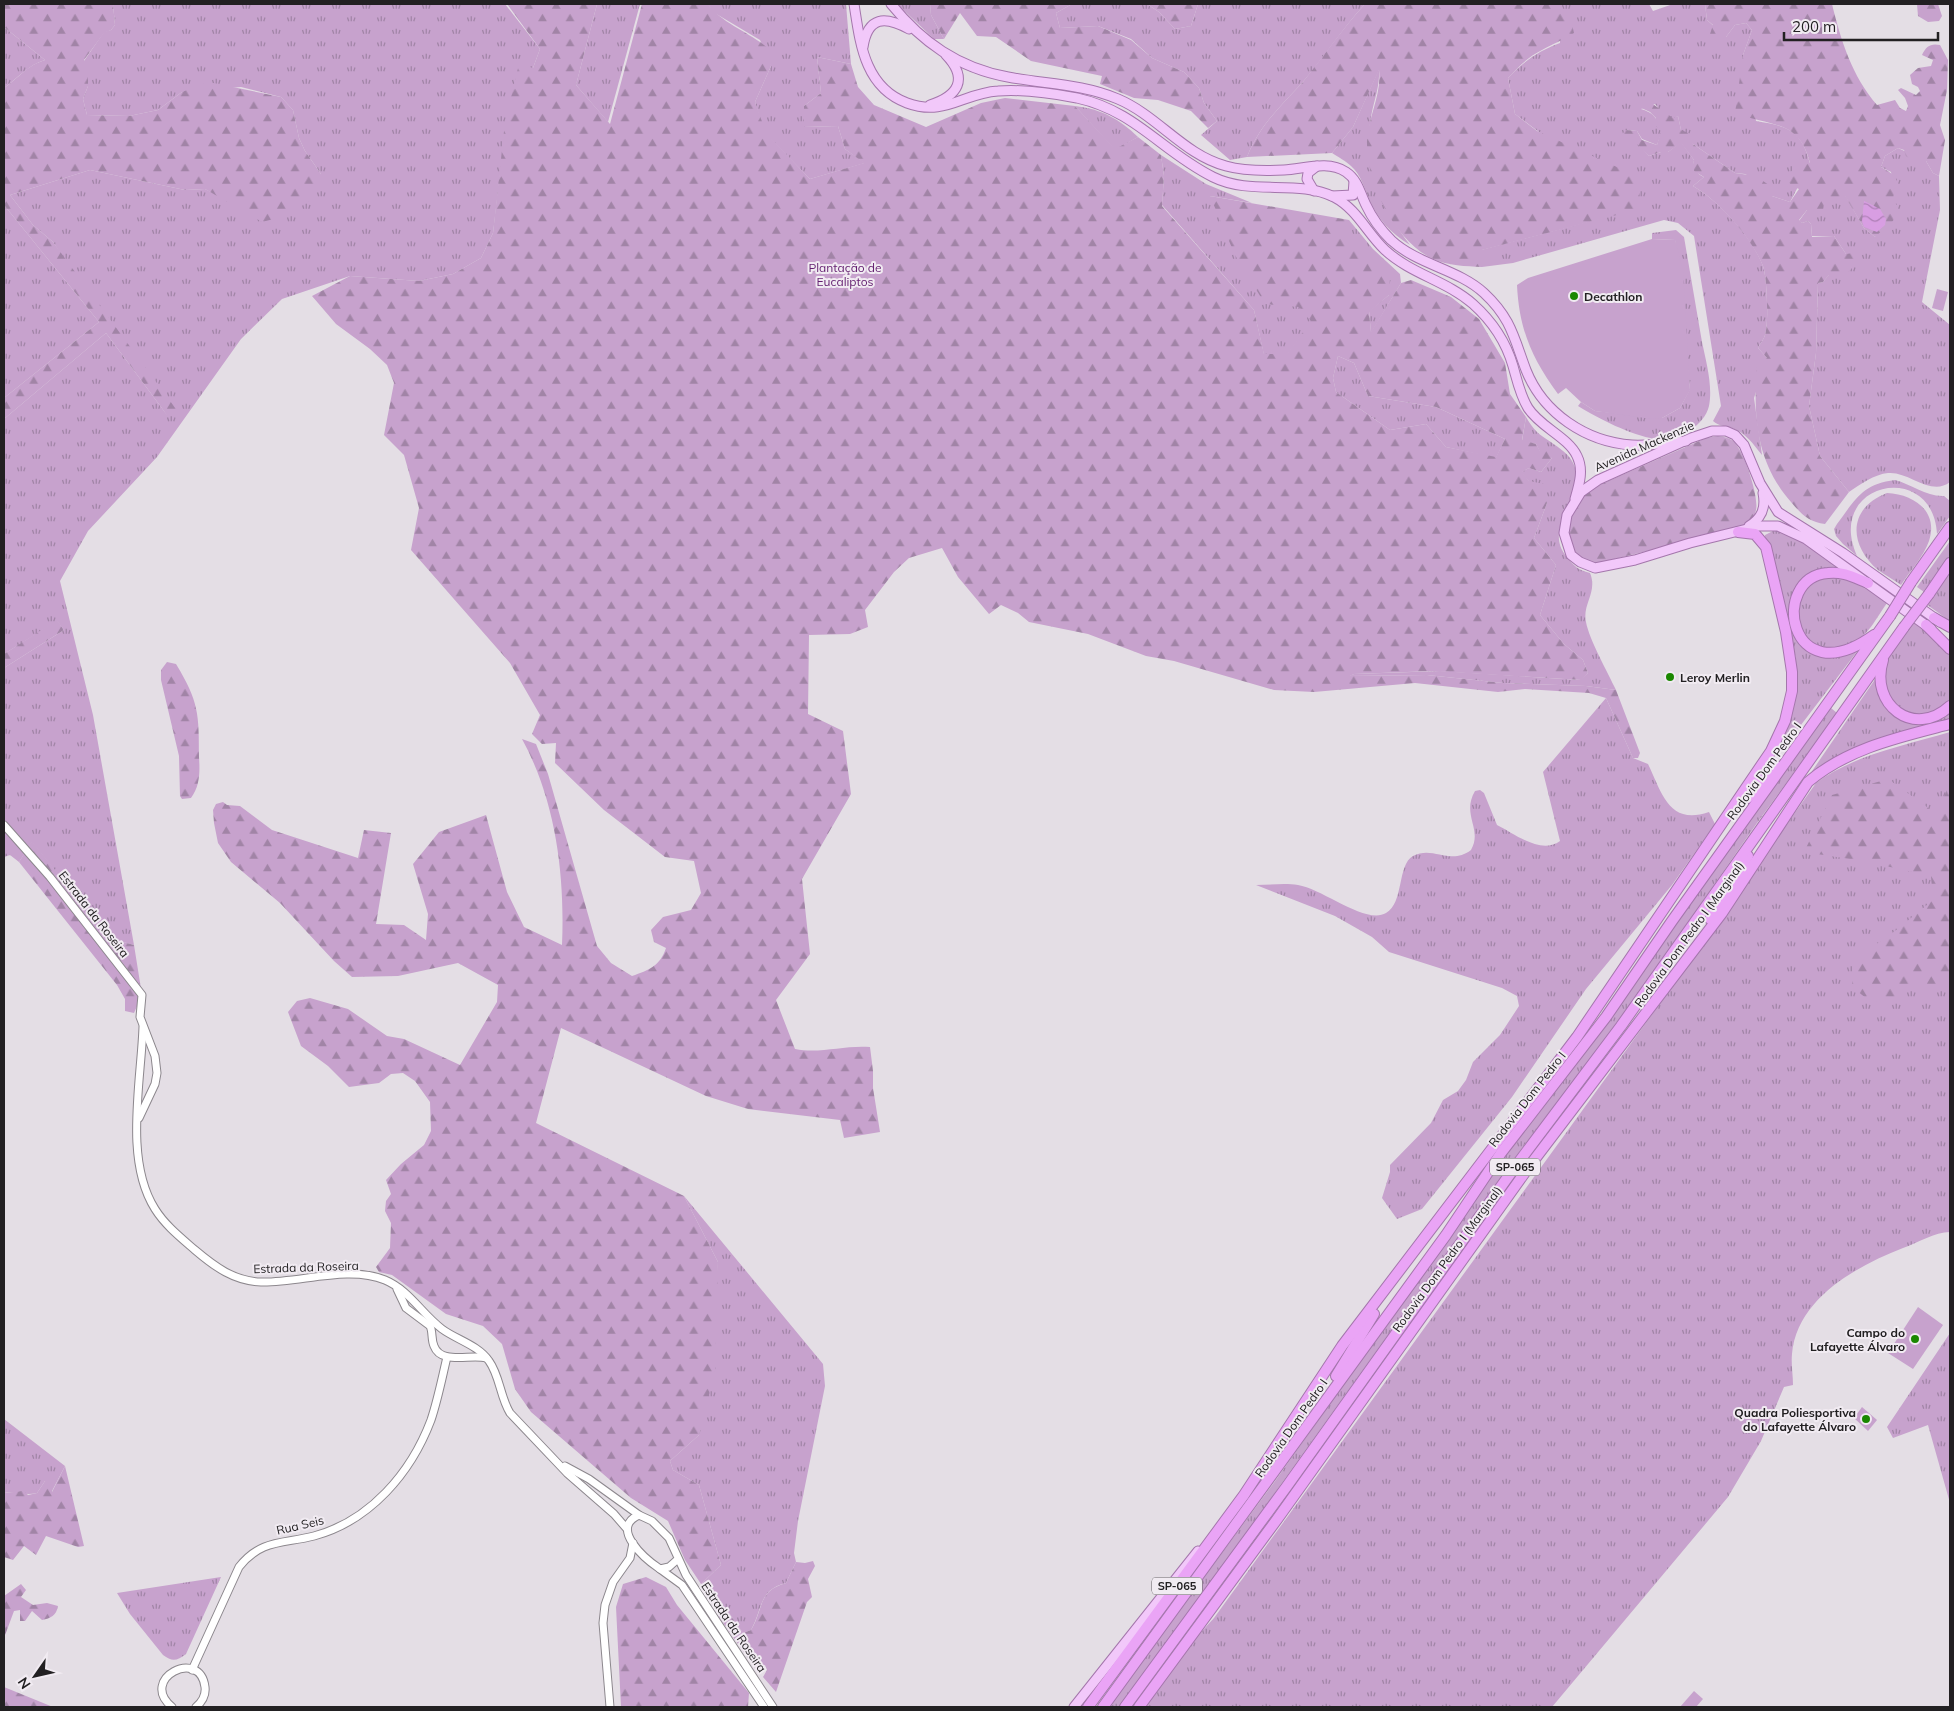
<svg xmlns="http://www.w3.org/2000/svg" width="1954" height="1711" viewBox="0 0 1954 1711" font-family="Mulish,sans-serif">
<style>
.grass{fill:url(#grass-tufts)}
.forest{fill:url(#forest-firs);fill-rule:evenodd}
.garden{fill:#c7a2cd}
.water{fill:url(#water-waves)}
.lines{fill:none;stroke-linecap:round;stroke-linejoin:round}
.minor-casing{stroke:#8c878d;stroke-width:9}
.major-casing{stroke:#a476ac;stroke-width:11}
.highway-casing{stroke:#a476ac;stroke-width:12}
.minor{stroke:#fff;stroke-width:7}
.major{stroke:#f2c8fa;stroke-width:9}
.highway{stroke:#eaa4f6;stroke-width:10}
.highway-bridge-casing{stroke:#a476ac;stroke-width:12;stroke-linecap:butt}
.highway-bridge{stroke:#eaa4f6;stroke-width:10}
.poi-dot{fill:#1a8700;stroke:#f1ebf2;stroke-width:2}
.labels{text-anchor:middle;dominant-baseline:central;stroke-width:4;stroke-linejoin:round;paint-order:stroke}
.shield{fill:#f1ebf2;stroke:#605d60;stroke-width:1}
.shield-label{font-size:11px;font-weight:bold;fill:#222022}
.park-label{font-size:12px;fill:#621d6f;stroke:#f1ebf2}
.poi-label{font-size:12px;font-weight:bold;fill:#222022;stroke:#f1ebf2;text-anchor:start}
.street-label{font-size:12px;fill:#222022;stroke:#f1ebf2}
</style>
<defs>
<pattern id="grass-tufts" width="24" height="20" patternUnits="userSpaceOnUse" patternTransform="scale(1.25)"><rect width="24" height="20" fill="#c7a2cd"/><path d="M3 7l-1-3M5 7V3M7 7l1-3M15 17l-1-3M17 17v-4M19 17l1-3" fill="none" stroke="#a184a6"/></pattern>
<pattern id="forest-firs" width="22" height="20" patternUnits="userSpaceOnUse" patternTransform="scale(1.25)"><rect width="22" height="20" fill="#c7a2cd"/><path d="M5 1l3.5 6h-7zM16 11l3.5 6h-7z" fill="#a184a6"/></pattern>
<pattern id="water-waves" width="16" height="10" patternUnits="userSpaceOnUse" patternTransform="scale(1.25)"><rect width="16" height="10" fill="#d89ee2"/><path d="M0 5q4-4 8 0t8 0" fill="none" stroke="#af80b7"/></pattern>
</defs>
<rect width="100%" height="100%" fill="#e4dee5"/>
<!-- grass -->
<g class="grass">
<path d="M113,4H505L540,49L503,149L493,233L481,258L453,274L419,281L350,276L282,299L241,339L157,457L88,531L60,581L93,715L134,945L109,938L32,842L19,862L10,855L4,857V668L64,630L57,621L4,654V419L106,333L167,415L53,242L33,225L10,195L90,170L185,190L205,189L231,202L321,174L305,151L299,138L293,110L281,97L241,87L182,92L158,110L129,116L87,115L83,99L88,86L84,61L104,32L111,30L115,25Z"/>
<path d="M597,4H640L608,122L576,85Z"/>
<path d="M708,4H846L851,64L817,57L821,93L804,106L805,127L838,126L845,149L865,163L810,179L764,132L755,102L771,66L760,40L713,12Z"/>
<path d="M897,4H930L931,15L944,39H934Z"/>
<path d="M1072,4H1147L1159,12L1175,29L1191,26L1198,4H1365C1342,29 1324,57 1302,83C1279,108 1260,125 1247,157L1230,160L1201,135L1217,121L1204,103L1199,88L1184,72L1152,58L1131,39L1098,26L1060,28L1056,13Z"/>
<path d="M1560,4H1649L1653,11L1673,4H1705L1707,20L1726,37L1735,25L1746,23L1752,30L1743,55L1756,121C1787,126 1802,130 1810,164L1790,202L1772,196V188L1745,174L1735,173L1693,144L1681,130L1678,116L1673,119L1661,111L1655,104L1641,109C1654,113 1657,118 1662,131L1657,145L1642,139L1637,131L1626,130L1649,156L1661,152H1668L1681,142L1694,160C1693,168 1697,174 1704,177L1693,186C1719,201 1752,237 1763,266C1767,277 1769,323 1765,335C1764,339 1760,344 1758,348L1767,358L1754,398L1762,455C1754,445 1745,432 1732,428C1725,426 1719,426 1713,421L1721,406L1694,236L1678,223L1664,220L1513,263L1482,267L1481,250L1640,208L1515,114L1508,78C1523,62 1538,51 1560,43Z"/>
<path d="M4,27L45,60C28,65 18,78 4,88Z"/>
<path d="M1379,69C1380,87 1374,100 1371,117C1362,167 1380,205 1410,245C1391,233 1378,220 1369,199C1364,187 1361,175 1351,166C1346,161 1338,157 1332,153L1353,127Z"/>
<path d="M1075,106C1102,109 1119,119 1138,137L1115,150Z"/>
<path d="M1898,148L1926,161L1933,173L1939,176L1940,210L1922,302L1950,325V482C1931,497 1909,471 1888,473C1875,474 1859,485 1849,492L1820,456L1809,406L1816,353L1818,283L1823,282L1846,254L1834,236H1812L1811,224L1808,221L1802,223L1799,221L1807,210L1845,195L1864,228L1875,237C1889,209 1896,205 1891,172L1881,167L1885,156Z"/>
<path d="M1161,155L1206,184L1252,203L1210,196L1312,321L1287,355H1264L1254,310L1162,205L1164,176Z"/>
<path d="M4,205L99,322L4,398Z"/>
<path d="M1349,220L1373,249L1400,274L1401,283L1371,333L1369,311L1389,295L1349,251Z"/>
<path d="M1676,230L1684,237C1690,272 1696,307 1702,342C1706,361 1713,386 1709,406C1704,427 1676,442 1655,439C1631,435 1599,419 1578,406L1581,402L1595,411L1662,418L1680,408L1690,389L1675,240L1652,239V233Z"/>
<path d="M1338,356L1354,363L1368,396L1436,407L1505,439L1496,458L1446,447L1426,424L1390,430L1336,392L1333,378Z"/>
<path d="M1526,417C1529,422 1533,428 1537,432C1550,444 1573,451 1576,472C1580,501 1544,529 1566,556C1574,566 1578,570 1590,573C1598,592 1582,604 1586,622C1589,639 1608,673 1616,690L1586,686L1503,683L1427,675L1349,676L1354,674L1440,671L1580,680L1588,673L1583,660L1564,644L1540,615L1556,565L1534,538L1547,503L1521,472L1529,468L1541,472L1552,458L1540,452L1536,444L1522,441Z"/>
<path d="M1895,480C1911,484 1927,497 1944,496L1950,501V516L1937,534C1933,459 1824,482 1857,556L1843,544L1836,536L1834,529L1837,524C1855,500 1862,484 1895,480Z"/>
<path d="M1887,493C1913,494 1939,511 1929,541C1924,556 1910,571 1901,585C1894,580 1885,575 1878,570C1848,544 1848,508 1887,493Z"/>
<path d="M1777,529L1798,538L1842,569L1808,577L1791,622C1816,649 1821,669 1859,649L1791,738L1756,777L1777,748L1796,673V659L1787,620L1765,541V535Z"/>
<path d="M1950,541V556L1924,592L1917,587Z"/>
<path d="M1950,573V621L1926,604Z"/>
<path d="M1838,575L1865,586L1887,603C1877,617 1867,638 1850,645C1842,648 1830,647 1822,648C1816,644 1810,642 1806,636C1792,618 1797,584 1822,577C1827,576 1833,576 1838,575Z"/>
<path d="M1914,621L1940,641L1950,654V701C1920,729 1882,711 1884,670C1885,653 1904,634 1914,621Z"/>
<path d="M1876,678L1880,697L1900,718L1950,710V720L1855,748L1833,758L1810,774Z"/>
<path d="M1606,698L1633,758L1648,764C1662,793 1669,826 1709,812L1715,824L1672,885L1586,989L1512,1097L1422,1209L1397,1219L1382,1198L1390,1172V1165L1431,1123L1443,1100L1458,1091L1466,1080L1473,1062L1500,1035L1519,1006L1517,996L1502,988L1389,952L1372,937L1335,916L1256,885C1269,885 1285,883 1298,885C1323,889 1366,925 1386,913C1404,903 1397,865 1413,856C1433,845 1450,866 1471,850C1483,829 1461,815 1475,791L1480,790L1484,793L1497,825C1515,834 1541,855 1560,841L1543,772Z"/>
<path d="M1831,708L1837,713L1757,823L1611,1033L1525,1144L1165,1646L1119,1707H1108L1273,1484L1519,1137Z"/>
<path d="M1950,732V1232C1935,1232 1917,1243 1903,1248C1857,1266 1797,1298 1792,1354C1791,1364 1793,1375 1793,1385L1784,1387L1761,1441L1728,1497L1552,1707H1146L1169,1667L1214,1618L1669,991L1816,783C1856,754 1903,746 1950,732Z"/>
<path d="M684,1196L823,1364L825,1386L798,1521L794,1553L796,1562L786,1583C758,1590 763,1609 751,1630L743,1633L727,1610L717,1606L701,1584L721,1565L699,1485L673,1470L670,1461L699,1435L718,1262Z"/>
<path d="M1950,1333V1503L1928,1425L1893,1438L1887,1427Z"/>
<path d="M4,1419L65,1466L51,1493L45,1481L37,1493C25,1496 16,1491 4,1493Z"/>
<path d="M221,1577L186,1654C177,1661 172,1662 163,1655L130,1614L117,1593Z"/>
</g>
<!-- forest -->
<g class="forest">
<path d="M4,4H113L115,25L111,30L104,33L84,60L88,68V86L83,99L87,115L129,116L158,110L182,92L208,82L281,97L293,110L299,138L305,151L321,174L313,198L289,215L262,222L205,189L185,190L90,170L10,195L33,225L53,242L176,409L167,415L106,333L4,419V398L99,322L4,205V88C20,77 26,66 45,60L4,27Z"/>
<path d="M507,4H597L576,85L610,124L642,4H708C722,24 752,33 770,50L771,66L755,102L766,133L810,179L864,163L845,149L838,126L804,127V106L821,93L817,57L851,64L858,87L874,105L926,127L981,103L1005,98L1075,106L1115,149L1138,137L1161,155L1164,176L1162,206L1254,310L1264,354H1287L1311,321L1299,307L1265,304L1235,255L1210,196L1349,220V251H1364L1390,278L1389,295L1369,312L1371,332L1401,283L1411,280L1451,297L1479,319L1505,363L1510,394L1526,417L1522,440L1536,444L1540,451H1547L1552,458L1541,472L1529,468L1522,472L1529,481L1544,484L1547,503L1534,538L1556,565L1540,615L1564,644L1583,660L1588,673L1581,680L1434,671L1354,674L1350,676L1427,675L1503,683L1586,686L1616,690L1640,753L1638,758H1633L1606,698L1589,693L1525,689L1498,692L1415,683L1314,692L1274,690L1174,661L1146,656L1088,634L1029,622L1018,613L1001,605L989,614L958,577L942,548L909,558L894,572L865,610L868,627L850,634L809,635L808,714L843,731L851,794L802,879L810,954L776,1000L795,1049C820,1054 844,1045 870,1047L873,1071V1088L880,1132L844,1138L840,1120L748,1109L706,1096L561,1028L536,1123L684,1196L718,1262L715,1371L699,1435L670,1461L673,1470L699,1485L721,1565L701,1584L685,1560L668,1521L631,1498L531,1412L515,1389L502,1344L483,1326L446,1314L392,1275L379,1272L376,1267L390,1248L391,1223L385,1211L386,1201L391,1194L386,1180L401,1164L424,1145L431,1131L430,1102L415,1081L403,1073L391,1074L379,1083L349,1087L328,1066L301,1046L288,1012L297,1001L310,998L348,1009L387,1036L404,1039L460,1065L497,1002L498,985L458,963L398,976L352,977L334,961L280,903L231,862L218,843L214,823L213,810L216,804L223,802L227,805L240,806L272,830L358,858L364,830L391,833L376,924L404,925L426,940L428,914L413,864L439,832L486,815L507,892L524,927L562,945C565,876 556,801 522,739L536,744L548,774L597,946L611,963L632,976C649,970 660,966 666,948L654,942L651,930L663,917L691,910L701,893L694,861L665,857L604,810L555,763L556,743L542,744L532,734L540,715L510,663L411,550L419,508L404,455L384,435L394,383L387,365L370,349L336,324L312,296L350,276L419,281L453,274L481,258L493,233L505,122L519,64L533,68L540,49ZM1338,356L1354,363L1368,396L1436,407L1505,439L1496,457L1446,447L1426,424L1390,430L1336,392L1333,378Z"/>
<path d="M930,4H1072L1056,13L1060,28L1098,26L1131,40L1152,58L1184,72L1199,88L1204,103L1217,121L1208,128L1191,111L1158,100L1134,98L1100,84L1102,76L1031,61L996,37L977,36L960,13L944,39L931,15Z"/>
<path d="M1147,4H1198L1191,26L1175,29L1159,12Z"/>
<path d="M1365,4H1560L1571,20L1574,33C1563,40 1553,44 1542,50C1528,57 1518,67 1508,78L1515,114L1537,131L1639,177L1640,209L1482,250V267C1466,266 1448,266 1433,259C1395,241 1366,183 1367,141C1368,117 1382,94 1379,70L1353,127L1332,153L1247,157C1260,125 1279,108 1302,83C1323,57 1342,29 1365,4Z"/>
<path d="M1705,4H1832C1841,41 1852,76 1877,105L1895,100L1900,108L1906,111L1908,106L1905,98L1898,90L1901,88L1916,95L1920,91L1918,87L1912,84L1910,75L1918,68L1931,66L1933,60L1922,55C1926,46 1931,43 1940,45L1948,60L1947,90L1940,125L1945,140L1939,176L1933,173L1926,161H1913L1906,156L1904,150L1898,148L1885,156L1881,167C1892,173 1898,177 1899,190L1894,193L1893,201L1898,206L1893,221L1875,237L1864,228L1845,196L1824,204L1823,210L1811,213L1807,210L1799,220L1802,223L1808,221L1811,224L1812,237L1834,236L1846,254L1853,253L1857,258L1852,268L1843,278L1829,275L1823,282L1818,283L1816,353L1809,406L1820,456L1849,492L1825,524C1809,522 1801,514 1791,502C1756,462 1753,416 1757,366L1767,358L1758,348C1760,344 1764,339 1765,335C1769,323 1767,277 1763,266C1751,237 1719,201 1693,186L1704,177L1694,171V160L1681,143L1668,152H1661L1649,156L1635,142H1630L1624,138L1623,133L1626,130L1637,131L1642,140L1657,145L1661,131L1656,126V118L1650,112L1637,106L1636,100L1644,98L1673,118L1678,116L1681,130L1691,134L1693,144L1735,173L1756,176L1773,188L1772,196L1790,202L1799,189L1792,186L1787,180L1798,159L1810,163C1799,119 1771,127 1735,113L1743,55L1752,30L1746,23L1735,25L1726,37L1718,38L1710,34L1713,25L1707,20Z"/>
<path d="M1917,4H1938L1942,16L1939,21L1928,22L1918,16Z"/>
<path d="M1718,436C1724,437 1731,438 1735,443C1745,454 1759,497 1756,510C1754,519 1749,524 1741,528L1594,564C1561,557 1564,520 1582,498C1586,494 1592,490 1597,486L1706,438Z"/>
<path d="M57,620L64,630L4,668V654Z"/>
<path d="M167,662L176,664C199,702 199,714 199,757C200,772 200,786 191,798L182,799L180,796L179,756L161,680V670Z"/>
<path d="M1888,779L1938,815L1950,780V982L1930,993L1916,985L1900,997L1871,1002L1852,987V961L1895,931L1933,900L1931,876L1863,861L1804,852L1832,795Z"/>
<path d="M32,841L109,938L134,945L142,995L134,1013L125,1011V999L117,985L19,862Z"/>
<path d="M65,1466L84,1546L78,1547L46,1536L36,1555L24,1546L13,1560L4,1557V1493L24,1491L28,1495L37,1493L45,1481L51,1482L52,1492Z"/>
<path d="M813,1561L815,1566L808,1579L812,1597L807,1602L776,1692L763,1677L767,1670L765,1665L755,1668L719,1617L717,1606L727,1610L743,1633L751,1630C764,1609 757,1591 786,1583L796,1562L805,1563Z"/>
<path d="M646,1577L666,1587L677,1605L749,1693L748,1707H621L616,1607L623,1584Z"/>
<path d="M21,1584L26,1590L21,1597L33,1605L47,1603L58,1606C56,1616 51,1618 42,1620L32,1611L25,1621H20V1610L14,1611L4,1638V1596Z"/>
<path d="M4,1687L53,1707H4Z"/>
</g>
<!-- garden -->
<g class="garden">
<path d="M1652,239L1675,240L1683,271L1690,390L1680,408L1662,418L1652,419L1595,411L1581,402L1566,388L1558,394C1532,359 1519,329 1517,285L1528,278Z"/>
<path d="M1937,289L1948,292L1943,311L1932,308Z"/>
<path d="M1918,1307L1943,1325L1913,1369L1888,1353Z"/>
<path d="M1862,1407L1877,1420L1868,1431L1854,1418Z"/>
<path d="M1694,1691L1703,1699L1696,1707H1680Z"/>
</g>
<!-- water -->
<path class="water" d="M1864,201L1880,209L1886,219L1885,225L1877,232L1864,227L1862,221Z"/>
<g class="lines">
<!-- minor casing -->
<g class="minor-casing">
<g id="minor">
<path d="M4,825L50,877L142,995L140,1017L155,1056L157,1073L155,1084L139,1118"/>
<path d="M143,1027C141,1083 124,1160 155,1209C165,1225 180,1237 195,1250C215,1267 234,1281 261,1282C300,1283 348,1265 385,1280C409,1290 422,1314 442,1329C457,1340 478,1345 489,1361C500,1376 500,1397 510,1413L567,1473L614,1514L627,1529"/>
<path d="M397,1289L406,1308L430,1326C433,1332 431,1339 434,1346C441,1365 470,1354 486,1358"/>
<path d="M565,1466L589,1479L639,1515"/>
<path d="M678,1559L669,1567L660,1569C645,1559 609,1528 639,1515L652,1521L669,1538L686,1575L773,1707"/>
<path d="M660,1569L682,1585L764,1707"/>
<path d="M192,1670L239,1567C261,1539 283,1544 314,1536C370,1521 411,1473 431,1420C438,1399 442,1378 447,1357"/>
<path d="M172,1707C138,1679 200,1647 205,1687C206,1695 202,1702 196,1707"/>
<path d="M610,1707L603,1623L605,1605L613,1582L630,1558L633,1543"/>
</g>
</g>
<!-- major casing -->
<g class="major-casing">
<g id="major">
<path d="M854,4C860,42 864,87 907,103C945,117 963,93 998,91C1023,89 1051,93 1077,98C1136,111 1161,151 1213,177C1251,196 1298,179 1334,197C1357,209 1367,233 1385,250C1411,274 1447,281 1473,304C1492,321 1506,342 1513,366C1517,380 1520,395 1528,408C1540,427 1568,437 1577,456C1584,470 1579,485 1575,499"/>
<path d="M891,4C922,42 958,68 1008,77C1045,84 1083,84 1118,99C1158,116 1184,155 1226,166C1244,171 1265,171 1284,170C1304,169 1328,160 1346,172C1358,180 1360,193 1366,205C1372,218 1381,230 1391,240C1418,265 1458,269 1484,293C1511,318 1514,338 1526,370C1543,413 1586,442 1632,445C1650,446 1668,443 1686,441"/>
<path d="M863,47C868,16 885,16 909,29"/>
<path d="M930,105C958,96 969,79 946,55"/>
<path d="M1314,191L1307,179L1308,173L1317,166"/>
<path d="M1332,196L1353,195L1354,181"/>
<path d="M1749,526C1762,518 1766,508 1763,493"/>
<path d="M1931,629L1806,539L1778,526H1759L1690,543L1635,560L1595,568L1580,562L1571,555L1564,533L1567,515L1581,492L1598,480L1691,438L1712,431H1726L1735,435L1744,445L1760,483L1778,512L1843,553L1940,622"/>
<path d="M1074,1707L1198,1551"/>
</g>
</g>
<!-- highway casing -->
<g class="highway-casing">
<g id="highway">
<path d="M1911,582L1950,527"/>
<path d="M1868,583C1855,578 1843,571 1828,573C1769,577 1788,697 1874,635"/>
<path d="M1929,594L1950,563"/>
<path d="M1934,618L1950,627"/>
<path d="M1926,625L1950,649"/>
<path d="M1883,660C1869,705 1914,739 1950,706"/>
<path d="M1748,798L1776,766"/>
<path d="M1710,919L1748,856"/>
<path d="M1336,1376L1374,1314"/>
<path d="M1088,1707L1244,1495L1342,1346L1577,1037L1771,751L1785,721L1792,691V672L1786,632L1766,547L1755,534L1738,532"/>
<path d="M1103,1707L1446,1235L1501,1153L1606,1017L1672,921L1890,616"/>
<path d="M1125,1707L1287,1486L1515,1167L1621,1026L1904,627"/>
<path d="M1139,1707L1278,1518L1531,1164L1722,913L1808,782C1848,748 1900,737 1950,724"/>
</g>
</g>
<!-- minor -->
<use href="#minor" class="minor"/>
<!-- major -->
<use href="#major" class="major"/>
<!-- highway -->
<use href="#highway" class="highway"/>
<!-- highway-bridge casing -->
<g class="highway-bridge-casing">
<g id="highway-bridge">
<path d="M1890,616L1911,582"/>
<path d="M1904,627L1929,594"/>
</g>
</g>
<!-- highway-bridge -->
<use href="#highway-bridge" class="highway-bridge"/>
</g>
<!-- markers -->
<g class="poi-dot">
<circle cx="1574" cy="296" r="5"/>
<circle cx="1670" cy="677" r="5"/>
<circle cx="1915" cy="1339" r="5"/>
<circle cx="1866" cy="1419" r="5"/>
</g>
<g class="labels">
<!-- shield labels -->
<g class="shield">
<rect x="1490" y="1158.5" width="50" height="17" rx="4"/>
<rect x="1152" y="1577.5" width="50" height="17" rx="4"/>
</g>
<g class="shield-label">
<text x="1515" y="1167">SP-065</text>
<text x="1177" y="1586">SP-065</text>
</g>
<!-- park labels -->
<g class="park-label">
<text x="845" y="267">Plantação de<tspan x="845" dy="14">Eucaliptos</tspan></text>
</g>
<!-- poi labels -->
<g class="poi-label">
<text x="1584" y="296">Decathlon</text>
<text x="1680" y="677">Leroy Merlin</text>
<text x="1905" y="1332" text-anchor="end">Campo do<tspan x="1905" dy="14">Lafayette Álvaro</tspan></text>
<text x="1856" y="1412" text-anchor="end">Quadra Poliesportiva<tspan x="1856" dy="14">do Lafayette Álvaro</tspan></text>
</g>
<!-- street labels -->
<g class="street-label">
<text transform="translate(1644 446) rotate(-24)">Avenida Mackenzie</text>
<text transform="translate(1764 771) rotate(-54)">Rodovia Dom Pedro I</text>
<text transform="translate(94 914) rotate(52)">Estrada da Roseira</text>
<text transform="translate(1689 934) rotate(-54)">Rodovia Dom Pedro I (Marginal)</text>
<text transform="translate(1527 1099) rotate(-52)">Rodovia Dom Pedro I</text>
<text transform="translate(1447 1259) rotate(-54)">Rodovia Dom Pedro I (Marginal)</text>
<text transform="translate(306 1267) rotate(-2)">Estrada da Roseira</text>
<text transform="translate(1291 1428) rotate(-55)">Rodovia Dom Pedro I</text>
<text transform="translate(300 1525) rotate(-13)">Rua Seis</text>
<text transform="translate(734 1627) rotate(56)">Estrada da Roseira</text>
</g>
</g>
<!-- border -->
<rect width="1954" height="1711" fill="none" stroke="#222022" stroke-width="10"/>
<!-- north arrow -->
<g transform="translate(35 1676) rotate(236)" stroke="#f1ebf2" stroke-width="4" paint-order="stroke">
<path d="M0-4L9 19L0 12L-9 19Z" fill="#222022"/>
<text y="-8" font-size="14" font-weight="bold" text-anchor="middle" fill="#222022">N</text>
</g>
<!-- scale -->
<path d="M1784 32v8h154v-8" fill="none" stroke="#222022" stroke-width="2.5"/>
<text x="1792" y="32" font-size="15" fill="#222022" stroke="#f1ebf2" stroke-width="4" paint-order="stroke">200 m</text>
</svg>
